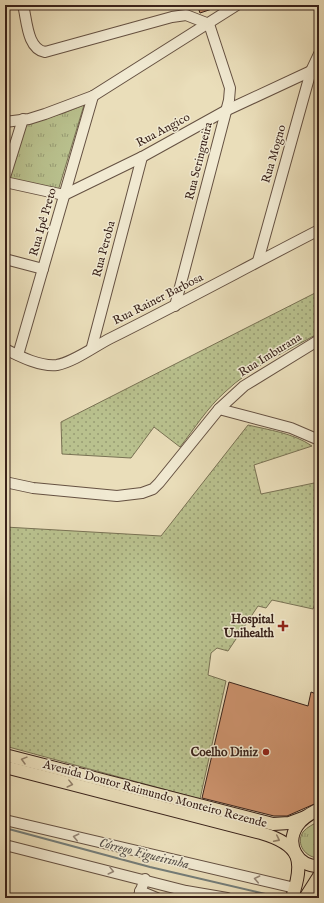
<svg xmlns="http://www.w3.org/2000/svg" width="324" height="903" viewBox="0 0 324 903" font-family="'IM FELL English',serif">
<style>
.grass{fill:url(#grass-dots);stroke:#797254}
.park{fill:url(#park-tufts);stroke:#797254}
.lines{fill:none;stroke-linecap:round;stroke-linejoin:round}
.stream{stroke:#747d79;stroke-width:2}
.building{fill:#cc926d;stroke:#39221a}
.minor-casing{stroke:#655142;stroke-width:12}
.major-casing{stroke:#39221a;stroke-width:14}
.minor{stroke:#f1ead2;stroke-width:10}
.major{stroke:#eadeba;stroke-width:12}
.oneway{stroke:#92806a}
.oneway2{stroke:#958676}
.poi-dot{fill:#8f2418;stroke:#f1ead2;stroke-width:1.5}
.labels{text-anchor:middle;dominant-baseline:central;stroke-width:3;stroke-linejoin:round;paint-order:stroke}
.street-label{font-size:12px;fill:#39221a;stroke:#f1ead2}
.poi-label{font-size:12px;font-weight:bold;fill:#39221a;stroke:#f1ead2;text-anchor:end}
.water-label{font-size:13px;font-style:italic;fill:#56504a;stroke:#f1ead2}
</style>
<defs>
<pattern id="grass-dots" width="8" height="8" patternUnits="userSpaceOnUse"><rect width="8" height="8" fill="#b9c18e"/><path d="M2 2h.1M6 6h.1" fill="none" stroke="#979c73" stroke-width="1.8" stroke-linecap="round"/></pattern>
<pattern id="park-tufts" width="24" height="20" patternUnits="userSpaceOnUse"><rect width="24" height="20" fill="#b9c18e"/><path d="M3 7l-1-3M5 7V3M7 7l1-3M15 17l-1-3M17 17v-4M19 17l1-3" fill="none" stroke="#979c73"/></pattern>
</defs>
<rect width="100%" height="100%" fill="#eadeba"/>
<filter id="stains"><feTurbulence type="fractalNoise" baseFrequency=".005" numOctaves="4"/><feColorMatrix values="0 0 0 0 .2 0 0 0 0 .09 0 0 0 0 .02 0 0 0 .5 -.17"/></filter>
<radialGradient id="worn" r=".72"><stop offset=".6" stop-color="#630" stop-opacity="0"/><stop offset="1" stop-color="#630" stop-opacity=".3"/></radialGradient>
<!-- grass -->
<g class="grass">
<path d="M319,291V333C287,351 251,367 225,392C207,408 195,428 180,447L154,427L131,458L62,454L61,422Z"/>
<path d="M248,425C269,430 293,433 312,446L254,465L261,494L319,482V594H318L313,609L272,600L266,608L258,606L228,651L217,648L211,653L208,675L226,681L200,799L5,746V527L161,536Z"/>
</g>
<!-- park -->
<g class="park">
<path d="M84,105L58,191L7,179L25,124L64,113Z"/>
<path d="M319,821V858C306,858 295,844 303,832C307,827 314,824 319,821Z"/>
</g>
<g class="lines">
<!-- stream -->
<path class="stream" d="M5,828L150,867L278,897"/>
</g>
<!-- building -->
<g class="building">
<path d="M197,5H224L200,13Z"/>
<path d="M229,682L308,706L311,692L319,695V802L287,816H274L202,798Z"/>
</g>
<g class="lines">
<!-- minor casing -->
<g class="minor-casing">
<g id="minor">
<path d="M5,5H6"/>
<path d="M23,5C27,20 27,49 45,52L172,17L186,15L209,24L230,88L229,100L175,306"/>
<path d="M5,122L29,119L45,114L93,96L237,5"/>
<path d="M5,177L23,119"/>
<path d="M5,182L64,195L142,157L225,111L311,71H319"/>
<path d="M5,259L43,269"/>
<path d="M258,261L311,71L319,54"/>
<path d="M92,347L142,157"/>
<path d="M5,349C19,356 40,367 57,365C74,362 95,346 111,338C181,303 249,266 319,230"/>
<path d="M18,355L93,96"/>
<path d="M219,409L244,386L319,340"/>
<path d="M5,482L33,488L117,496L142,493L153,489L159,483L219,409L291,428L319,440"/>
<path d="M5,820L295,888"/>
<path d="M5,845L186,891L227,898"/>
<path d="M140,891L157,898"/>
<path d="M138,898L145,879"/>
</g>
</g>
<!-- major casing -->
<g class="major-casing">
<g id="major">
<path d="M5,755L273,824L289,823L305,817"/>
<path d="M5,767L261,833C302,845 304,861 292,898"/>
<path d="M319,809C310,814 302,818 297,826C285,845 298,867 319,866"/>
<path d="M305,898L319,876"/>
</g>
</g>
<!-- minor -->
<use href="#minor" class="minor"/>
<!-- major -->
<use href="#major" class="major"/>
</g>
<!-- one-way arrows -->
<defs><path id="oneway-chevron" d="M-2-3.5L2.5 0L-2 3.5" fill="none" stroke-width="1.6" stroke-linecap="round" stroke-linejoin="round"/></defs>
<g class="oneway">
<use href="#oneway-chevron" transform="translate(24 760) rotate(-165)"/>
<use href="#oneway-chevron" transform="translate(70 784) rotate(14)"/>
<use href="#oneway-chevron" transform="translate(277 839) rotate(26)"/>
</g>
<g class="oneway2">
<use href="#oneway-chevron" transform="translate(76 837) rotate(-167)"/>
<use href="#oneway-chevron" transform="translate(111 871) rotate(14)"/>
<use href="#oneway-chevron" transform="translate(257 879) rotate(-167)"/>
</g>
<!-- markers -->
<g class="poi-dot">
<path d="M281 620h4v4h4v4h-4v4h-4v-4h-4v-4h4z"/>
<circle cx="266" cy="752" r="4"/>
</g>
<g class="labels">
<!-- street labels -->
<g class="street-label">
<text transform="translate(163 130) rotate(-28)">Rua Angico</text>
<text transform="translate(274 154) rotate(-74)">Rua Mogno</text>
<text transform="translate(199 161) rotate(-76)">Rua Seringueira</text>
<text transform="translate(43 222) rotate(-74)">Rua Ipê Preto</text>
<text transform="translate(104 249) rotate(-75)">Rua Peroba</text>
<text transform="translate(158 299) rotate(-27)">Rua Rainer Barbosa</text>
<text transform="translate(270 355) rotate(-32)">Rua Imburana</text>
<text transform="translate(155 794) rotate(15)">Avenida Doutor Raimundo Monteiro Rezende</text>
</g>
<!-- poi labels -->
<g class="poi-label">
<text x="274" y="619">Hospital<tspan x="274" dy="14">Unihealth</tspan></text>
<text x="258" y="752">Coelho Diniz</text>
</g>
<!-- water labels -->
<g class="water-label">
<text transform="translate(144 854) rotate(14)">Córrego Figueirinha</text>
</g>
</g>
<!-- margin -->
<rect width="324" height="903" fill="none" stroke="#eadeba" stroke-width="20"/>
<rect x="6" y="6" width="312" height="891" fill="none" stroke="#39221a" stroke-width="2"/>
<rect x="10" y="10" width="304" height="883" fill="none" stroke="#39221a"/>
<rect width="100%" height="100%" filter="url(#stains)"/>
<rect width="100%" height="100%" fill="url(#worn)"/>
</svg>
